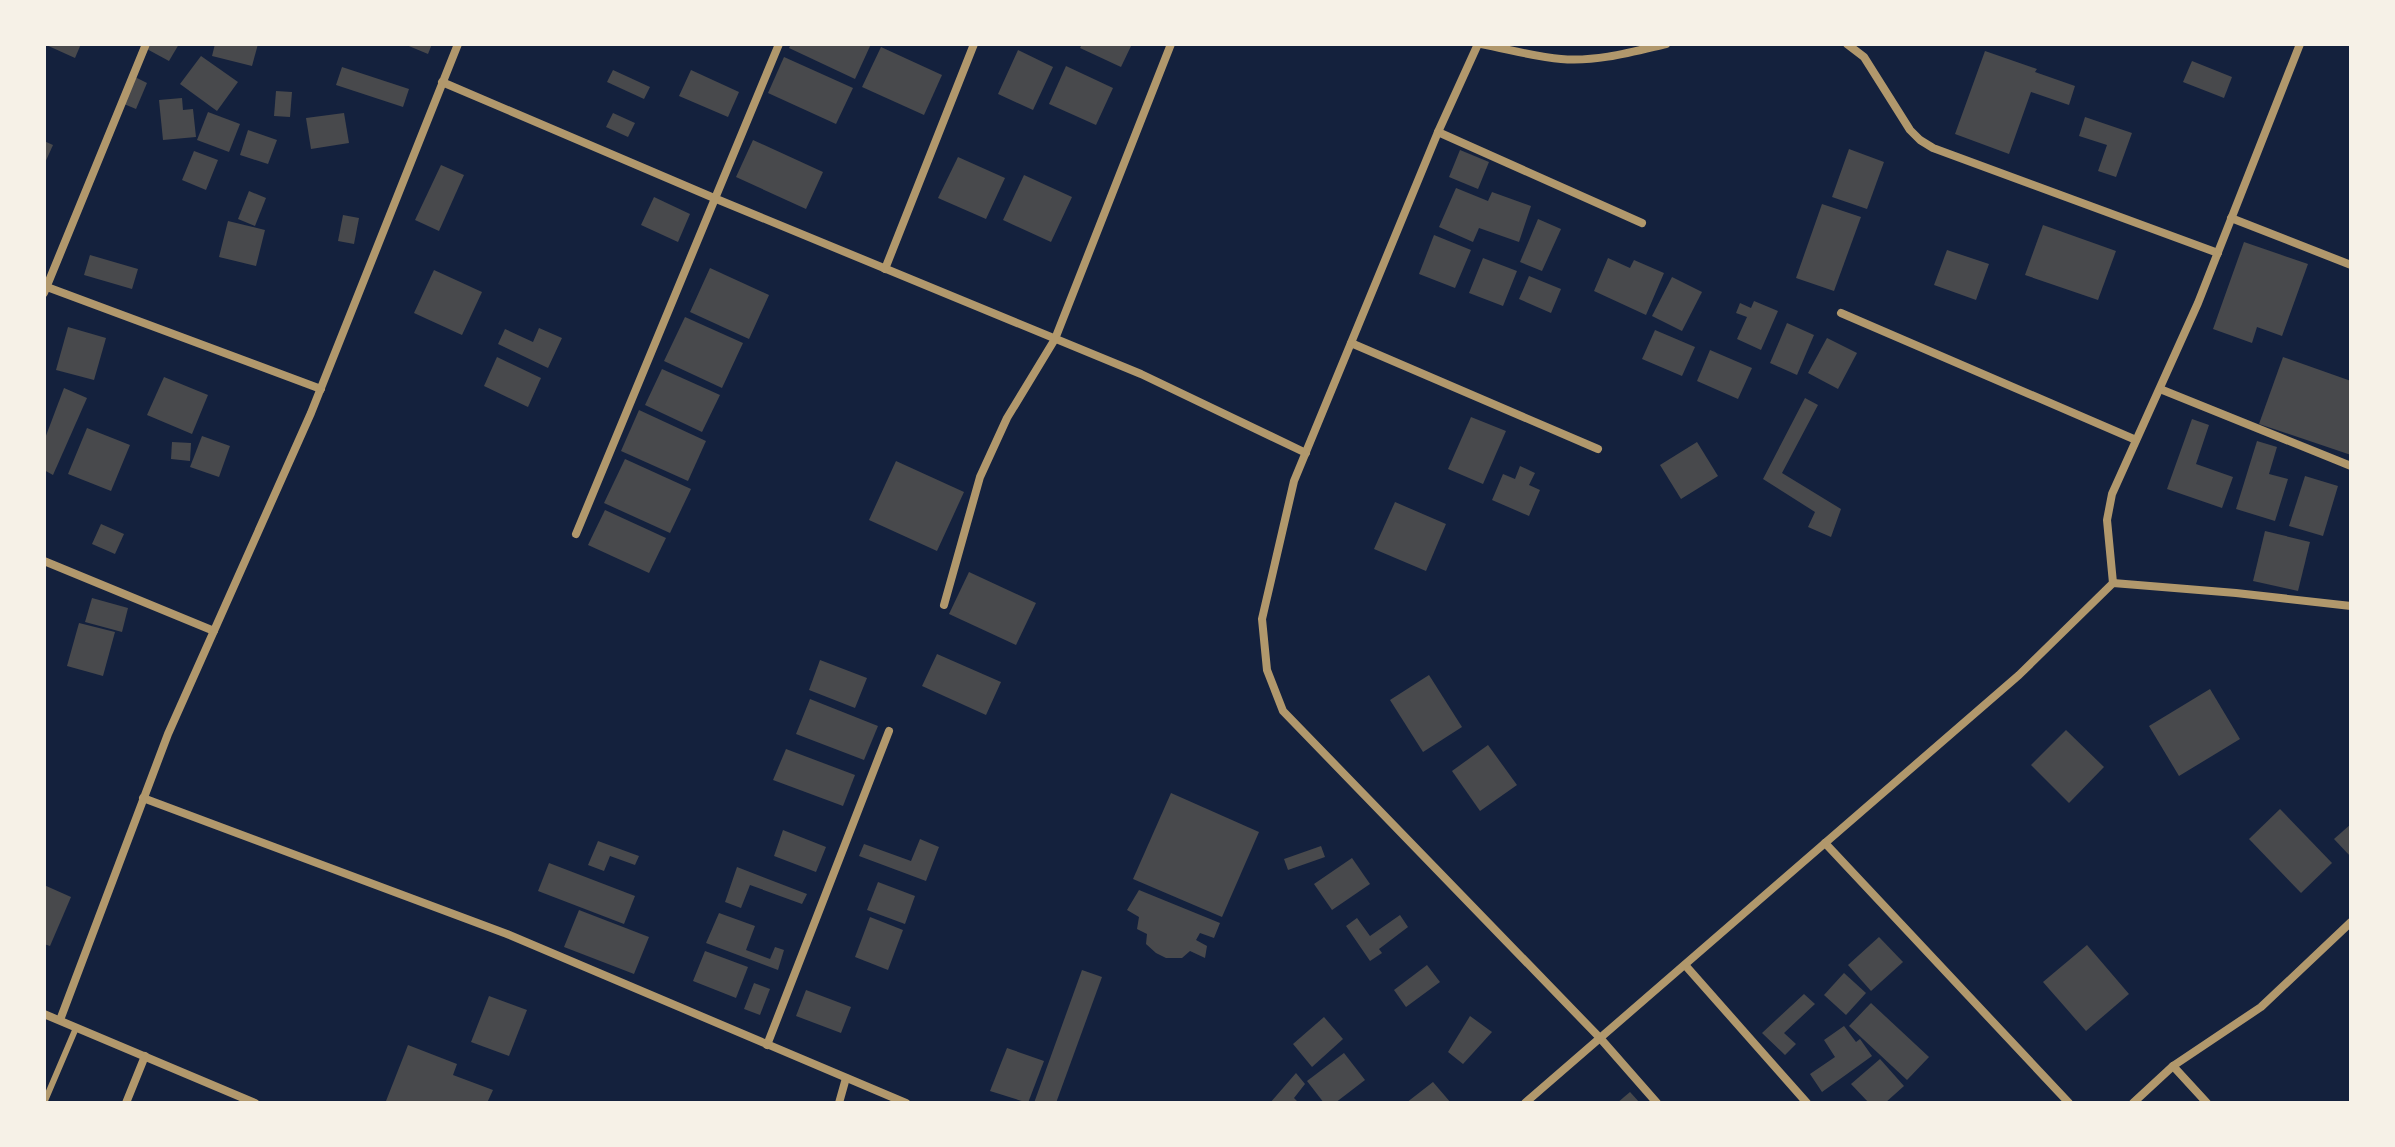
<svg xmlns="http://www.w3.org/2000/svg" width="2395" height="1147" viewBox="0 0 2395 1147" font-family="Commissioner,sans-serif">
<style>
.building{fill:#48494c}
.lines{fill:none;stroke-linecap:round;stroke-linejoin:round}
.service{stroke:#b1986c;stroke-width:6}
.minor{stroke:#b1986c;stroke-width:8}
</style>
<rect width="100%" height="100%" fill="#14213d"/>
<!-- building -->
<g class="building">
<path d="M44,44H81L75,58Z"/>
<path d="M147,44H179L169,61L145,48Z"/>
<path d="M215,44H258L252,66L212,56Z"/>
<path d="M404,44H432L428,54Z"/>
<path d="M791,44H871L855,79L789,48Z"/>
<path d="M1082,44H1132L1121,67L1080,48Z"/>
<path d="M881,47L942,75L924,115L862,87Z"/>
<path d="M1018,50L1053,67L1033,110L998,94Z"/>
<path d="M1985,51L2037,69L2035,72L2075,86L2069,105L2031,92L2009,154L1955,134Z"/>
<path d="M201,56L238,82L217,111L180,84Z"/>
<path d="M784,57L853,88L836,124L768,93Z"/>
<path d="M2192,61L2232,77L2224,98L2183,82Z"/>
<path d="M1066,66L1113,88L1096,125L1049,104Z"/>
<path d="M342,67L409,89L403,107L336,85Z"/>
<path d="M613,70L650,87L644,99L607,82Z"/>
<path d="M691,70L739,92L728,117L679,96Z"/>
<path d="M135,77L147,83L136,109L124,104Z"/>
<path d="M276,91L292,92L290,117L274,116Z"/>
<path d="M182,98L183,110L193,109L196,137L163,140L159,100Z"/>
<path d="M208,112L240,124L229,152L197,140Z"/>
<path d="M344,113L349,143L311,149L306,118Z"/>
<path d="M613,113L635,123L628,137L606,127Z"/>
<path d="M2085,117L2132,133L2116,177L2098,171L2107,145L2079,136Z"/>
<path d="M248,130L277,140L268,164L240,155Z"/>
<path d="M753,140L823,172L806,209L736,177Z"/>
<path d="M44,141L53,145L44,165Z"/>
<path d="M1849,149L1884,162L1867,209L1832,197Z"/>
<path d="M1460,150L1489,162L1478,189L1449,177Z"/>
<path d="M194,151L218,160L206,190L182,180Z"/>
<path d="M958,157L1005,178L986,219L938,198Z"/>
<path d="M441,165L464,175L439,231L415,220Z"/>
<path d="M1024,175L1072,197L1051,242L1003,220Z"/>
<path d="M1456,188L1488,201L1492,192L1531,206L1519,242L1479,228L1473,242L1439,227Z"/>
<path d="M249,191L266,198L255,226L238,219Z"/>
<path d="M654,197L690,214L678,242L641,225Z"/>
<path d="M1822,204L1861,217L1834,291L1796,278Z"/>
<path d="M343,215L359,218L354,244L338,241Z"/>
<path d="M1538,219L1561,229L1542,271L1520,262Z"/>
<path d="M228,221L265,230L256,266L219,257Z"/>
<path d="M2043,225L2116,251L2098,300L2025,275Z"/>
<path d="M1434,235L1471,250L1455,288L1419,274Z"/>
<path d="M2244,242L2308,264L2282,336L2257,327L2252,343L2213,329Z"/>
<path d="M1947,250L1989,264L1976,300L1934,285Z"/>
<path d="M90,255L138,269L132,289L84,275Z"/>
<path d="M1483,258L1517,271L1503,306L1469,293Z"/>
<path d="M1608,258L1630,268L1634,260L1664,273L1646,315L1594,291Z"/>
<path d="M710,268L769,295L749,339L690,312Z"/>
<path d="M434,270L482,292L462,335L414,313Z"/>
<path d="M1529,276L1561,289L1551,313L1519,299Z"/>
<path d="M1672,277L1702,292L1682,331L1652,316Z"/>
<path d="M1754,301L1778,311L1761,350L1737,339L1747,317L1736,313L1740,303L1751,308Z"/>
<path d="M685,317L743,343L722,388L664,361Z"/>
<path d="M1787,323L1814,335L1797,375L1770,363Z"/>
<path d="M68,327L106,338L94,380L56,370Z"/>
<path d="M539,328L562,338L548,368L498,344L505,329L533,342Z"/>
<path d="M1655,330L1695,347L1682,376L1642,359Z"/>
<path d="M1827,338L1857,353L1838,389L1808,373Z"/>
<path d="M1710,350L1752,368L1738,399L1697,381Z"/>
<path d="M497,357L541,378L528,407L484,386Z"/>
<path d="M2283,357L2351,381V455L2259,424Z"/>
<path d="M662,369L720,395L702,432L645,405Z"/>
<path d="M164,377L208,395L192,434L147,415Z"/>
<path d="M64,388L87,398L53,475L44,470V441Z"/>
<path d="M1805,398L1818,405L1782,473L1841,509L1831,537L1808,527L1815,512L1763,479Z"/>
<path d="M639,410L706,441L688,481L621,451Z"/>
<path d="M1471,417L1506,431L1483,484L1448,469Z"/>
<path d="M2192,419L2209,425L2196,464L2233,477L2222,508L2167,489Z"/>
<path d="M87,428L130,445L111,491L68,474Z"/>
<path d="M202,436L230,446L219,477L190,467Z"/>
<path d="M2257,441L2277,447L2269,474L2288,479L2275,521L2236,509Z"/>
<path d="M172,442L191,443L190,461L171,459Z"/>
<path d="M1697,442L1718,476L1681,499L1660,465Z"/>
<path d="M625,459L691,489L670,533L604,503Z"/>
<path d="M896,461L964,492L937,551L869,520Z"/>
<path d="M1520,466L1535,473L1529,485L1540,490L1529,516L1492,500L1503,474L1515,479Z"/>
<path d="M2305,476L2338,486L2323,536L2289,526Z"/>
<path d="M1395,502L1446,524L1426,571L1374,549Z"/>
<path d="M605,510L666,538L649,573L588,545Z"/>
<path d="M101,524L124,534L115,554L92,544Z"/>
<path d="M2265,531L2310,542L2298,591L2253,581Z"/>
<path d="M969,572L1036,603L1016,645L949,614Z"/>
<path d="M92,598L128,608L122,632L85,622Z"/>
<path d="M79,623L115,632L103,676L67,666Z"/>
<path d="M937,654L1001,682L986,715L922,686Z"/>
<path d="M820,660L867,678L855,708L809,690Z"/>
<path d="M1429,675L1462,727L1423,752L1390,700Z"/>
<path d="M2210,689L2240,739L2179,776L2149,726Z"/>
<path d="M810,699L878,726L864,760L796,734Z"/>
<path d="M2066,730L2104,767L2069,803L2031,765Z"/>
<path d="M1488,745L1517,785L1480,811L1452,771Z"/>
<path d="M786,749L855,775L843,806L773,780Z"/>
<path d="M1171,793L1259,832L1222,917L1133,879Z"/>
<path d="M2280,809L2332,863L2301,893L2249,839Z"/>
<path d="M2351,824V857L2334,839Z"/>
<path d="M783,830L826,847L816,872L774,856Z"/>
<path d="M920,839L939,847L926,881L859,856L864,844L911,861Z"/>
<path d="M598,841L639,856L635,865L610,856L604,871L588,865Z"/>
<path d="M1321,846L1325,857L1288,870L1284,859Z"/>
<path d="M1352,858L1370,884L1332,910L1314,884Z"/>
<path d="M549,863L635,896L624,924L538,891Z"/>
<path d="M737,867L807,894L802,904L750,885L741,908L725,902Z"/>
<path d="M878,882L915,896L905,924L867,910Z"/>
<path d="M44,885L71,897L50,946L44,944Z"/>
<path d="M1139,890L1220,923L1214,938L1200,933L1196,940L1207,946L1205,958L1190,951L1182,958H1166L1156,953L1146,944L1147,934L1137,929L1139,917L1127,910Z"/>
<path d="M579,910L649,937L634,974L564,947Z"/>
<path d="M719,913L755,926L746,950L770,959L775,947L784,950L778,970L706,943Z"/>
<path d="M1400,915L1408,927L1379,949L1382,953L1370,961L1346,926L1357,918L1370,936Z"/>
<path d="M870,917L903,930L888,970L855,957Z"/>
<path d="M1879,937L1903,962L1871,991L1848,965Z"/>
<path d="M2087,945L2129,994L2086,1031L2043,982Z"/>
<path d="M705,951L748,967L736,998L693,981Z"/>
<path d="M1427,965L1440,982L1406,1007L1394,990Z"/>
<path d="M1082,970L1102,977L1056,1103H1034Z"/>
<path d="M1844,973L1866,993L1846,1015L1824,995Z"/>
<path d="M754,983L770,989L760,1015L744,1009Z"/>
<path d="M806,990L851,1007L841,1033L796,1016Z"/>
<path d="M1804,994L1815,1004L1784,1033L1796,1044L1785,1055L1762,1033Z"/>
<path d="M489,996L527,1010L509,1056L471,1042Z"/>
<path d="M1871,1003L1929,1057L1907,1080L1849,1026Z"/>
<path d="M1470,1016L1492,1032L1463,1064L1448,1052Z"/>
<path d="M1324,1017L1343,1039L1312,1067L1293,1044Z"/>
<path d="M1844,1026L1856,1042L1860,1039L1872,1056L1822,1092L1810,1074L1835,1057L1824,1040Z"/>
<path d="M408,1045L457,1064L453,1075L493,1090L487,1103H391L386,1101Z"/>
<path d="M1007,1048L1044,1061L1028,1103L990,1091Z"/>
<path d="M1344,1053L1365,1080L1335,1103H1324L1307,1081Z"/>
<path d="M1880,1059L1904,1086L1885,1103H1869L1851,1084Z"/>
<path d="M1296,1073L1305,1084L1294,1098L1299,1103H1270Z"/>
<path d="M1433,1082L1451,1103H1406Z"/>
<path d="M1630,1092L1640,1103H1617Z"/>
</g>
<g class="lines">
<!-- service -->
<path class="service" d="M44,1103L76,1028"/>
<!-- minor -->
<g class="minor">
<path d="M1478,44L1438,132L1294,481L1262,619L1267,670L1283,711L1600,1038L1657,1103"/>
<path d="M1481,44C1508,49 1535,57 1561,59C1597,62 1632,52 1666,44"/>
<path d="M1847,44L1864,57L1910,130L1920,140L1933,148L2218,253"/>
<path d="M442,82L714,198L1141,374L1306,453"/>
<path d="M1438,132L1642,223"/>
<path d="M2231,218L2351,265"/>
<path d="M885,269L974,44"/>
<path d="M47,287L321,389"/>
<path d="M44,293L146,44"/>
<path d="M1841,313L2136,440"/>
<path d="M1351,343L1598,449"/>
<path d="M2160,389L2351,466"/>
<path d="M576,534L779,44"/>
<path d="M44,561L214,631"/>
<path d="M2113,583L2107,520L2112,494L2198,303L2300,44"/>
<path d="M944,605L980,477L1007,418L1055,339L1171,44"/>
<path d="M143,798L507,934L906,1103"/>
<path d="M1825,843L2069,1103"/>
<path d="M1685,965L1807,1103"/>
<path d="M44,1014L255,1103"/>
<path d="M60,1020L168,734L311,413L458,44"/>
<path d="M767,1045L889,731"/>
<path d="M2173,1066L2207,1103"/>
<path d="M126,1103L145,1056"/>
<path d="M839,1103L846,1078"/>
<path d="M1525,1103L2019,675L2113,583L2236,593L2351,606"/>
<path d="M2133,1103L2173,1066L2261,1007L2351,922"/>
</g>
</g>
<!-- border -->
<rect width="2395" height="1147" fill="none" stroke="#f6f1e7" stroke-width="92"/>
</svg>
